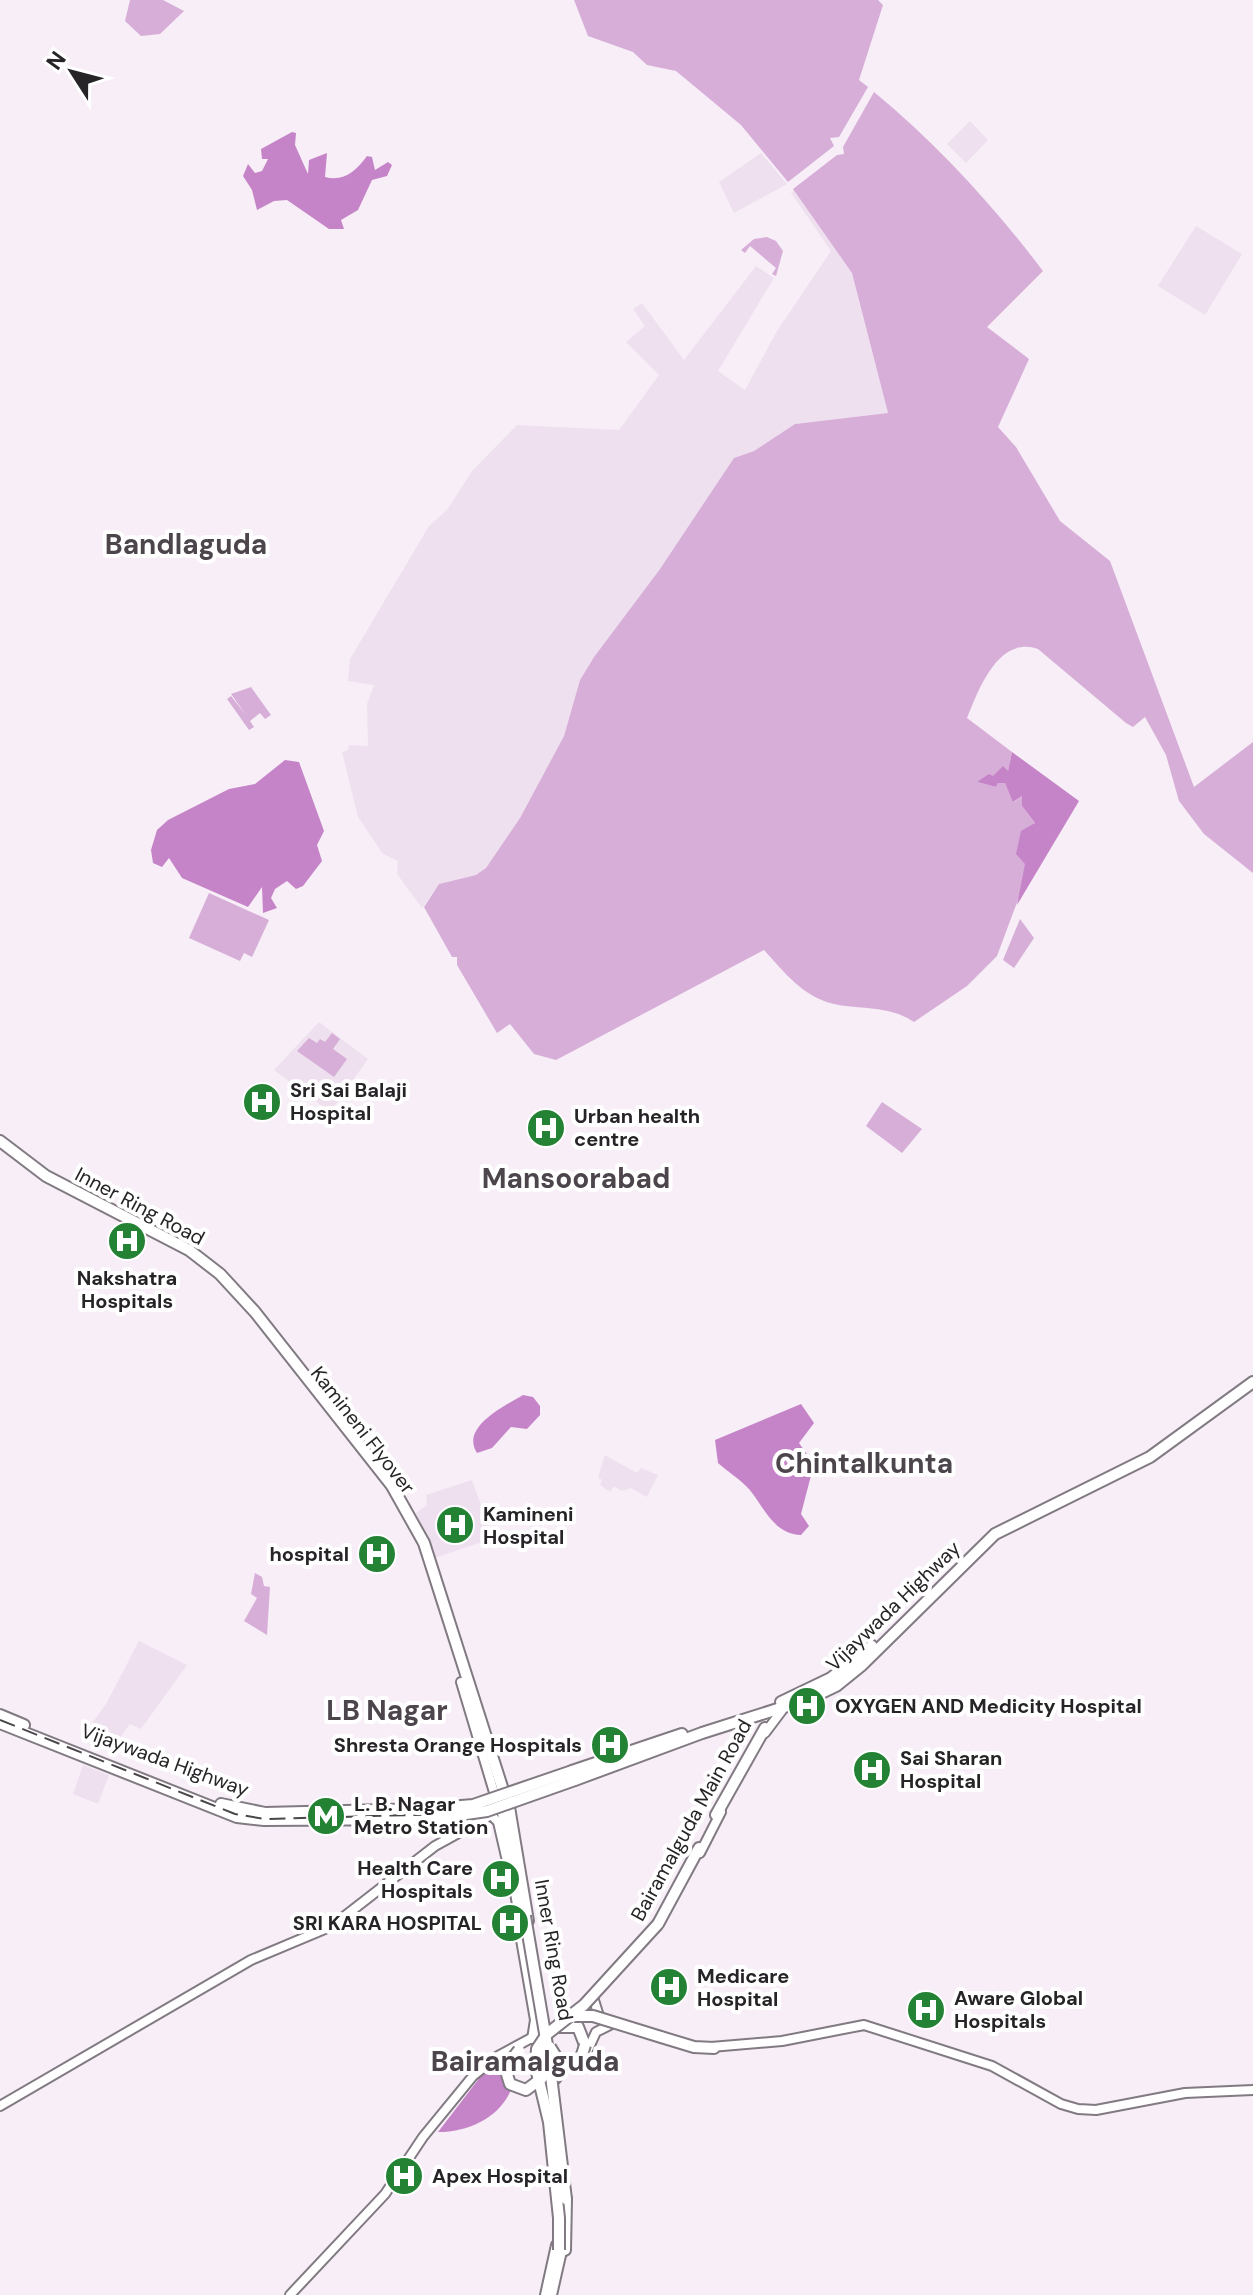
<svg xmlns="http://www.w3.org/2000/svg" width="1253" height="2295" viewBox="0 0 1253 2295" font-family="'DM Sans',sans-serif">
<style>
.built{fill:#efe0ef}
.green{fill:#d7aed8}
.water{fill:#c684c8}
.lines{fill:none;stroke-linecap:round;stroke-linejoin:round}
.major-casing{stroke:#827a82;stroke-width:12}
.highway-casing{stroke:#827a82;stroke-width:14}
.major{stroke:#fff;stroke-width:8}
.highway{stroke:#fff;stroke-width:10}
.rail{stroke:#4a464a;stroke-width:2;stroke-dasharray:16 8;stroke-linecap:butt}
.highway-bridge-casing{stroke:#827a82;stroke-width:14;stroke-linecap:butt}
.highway-bridge{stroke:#fff;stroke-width:10}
.labels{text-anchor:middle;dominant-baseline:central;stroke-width:8;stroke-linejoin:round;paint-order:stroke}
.poi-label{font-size:20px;font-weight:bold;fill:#272427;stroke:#fff;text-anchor:start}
.street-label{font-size:20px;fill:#272427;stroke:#fff}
.district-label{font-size:28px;font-weight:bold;fill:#4c454c;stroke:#fff}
</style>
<rect width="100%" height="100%" fill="#f7eef7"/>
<!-- built -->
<g class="built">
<path d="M970,121L988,140L966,163L947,144Z"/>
<path d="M761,153L787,184L734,213L719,182Z"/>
<path d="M794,190L852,273L888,413L795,424L754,451L737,457L660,569L594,657L580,680L564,736L520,818L486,868L477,875L439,884L422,908L397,874L398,861L383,854L358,817L342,752L348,750L349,745L368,746L367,704L374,685L348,681L350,659L429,526L447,510L472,471L517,425L619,430L659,375L626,342L645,326L633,309L642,303L684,360L756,266L774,278L718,371L745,390L777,331L831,251L791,193Z"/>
<path d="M1196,226L1242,254L1205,315L1158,286Z"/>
<path d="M319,1022L368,1059L330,1112L274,1070Z"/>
<path d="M605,1455L637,1473L641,1468L658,1475L647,1497L631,1488L622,1491L614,1486L610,1492L600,1485L602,1480L598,1477Z"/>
<path d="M472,1480L493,1538L435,1558L416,1513L427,1505L426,1495Z"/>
<path d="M139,1641L187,1665L141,1729L130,1724L109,1752L80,1740L106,1704Z"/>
<path d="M83,1765L109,1775L98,1804L73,1794Z"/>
</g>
<!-- green -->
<g class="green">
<path d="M130,0H163L184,11L160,34L141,36L125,21Z"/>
<path d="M574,0H878L883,5L859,80L868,87L839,137L830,138L834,146L788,182L741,125L676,71L647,65L633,52L588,36Z"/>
<path d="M874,92C937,144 994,206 1043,271L987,327L1029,359L998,427L1016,447L1060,521L1110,561L1194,787L1253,742V873L1204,834L1179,801L1166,755L1145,717L1133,727L1126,723L1038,649C998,635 978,691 967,718L1012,752L1008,771L977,782L996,787L998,783H1005L1014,802L1022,796V806L1035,823L1022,858L1026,864L1022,889L997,956L967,986L914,1022C889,1005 862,1010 834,1004C803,997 784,972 764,950L556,1060L534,1054L510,1024L497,1033L457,965V957H452L424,907L439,884L476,875L486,868L520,818L564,736L580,680L594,657L660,569L734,458L754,451L795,424L888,413L852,273L793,189L837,155L844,154L843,147Z"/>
<path d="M767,237L776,241L783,251L776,276L772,274L776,268L750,246L745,253L741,250L754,239Z"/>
<path d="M251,687L271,715L265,719L260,713L250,721L254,727L249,730L227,699L231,696L246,715L231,694Z"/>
<path d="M209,893L269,920L252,957L244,953L240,961L189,938Z"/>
<path d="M1020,919L1034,938L1014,968L1003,960Z"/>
<path d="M332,1033L340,1039L333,1049L347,1059L334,1077L297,1051L309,1038L317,1043L320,1039L325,1042Z"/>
<path d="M882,1102L922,1129L902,1153L866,1126Z"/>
<path d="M255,1573L262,1577L264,1586L270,1587L267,1635L244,1621L257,1598L251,1594Z"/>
</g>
<!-- water -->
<g class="water">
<path d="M292,132L296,133L295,145L308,174L309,160L327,153L325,177C344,182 356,171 367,156L372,157L375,170L388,162L392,165L387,176L372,180L358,210L341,220L344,229H329L287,200L274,201L257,210L252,190L243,176L248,164L255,173L262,171L268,159H262L261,149Z"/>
<path d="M1012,752L1079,801L1017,905L1025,864L1016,854L1021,831L1035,823L1022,806V796L1013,802L1005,783H998L996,787L977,782L989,774L993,776L1003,766L1008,771Z"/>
<path d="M285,760L299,762L324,831L317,845L322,861L303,886L296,889L287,881L275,889L271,898L277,908L263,913L262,887L248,907L182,878L169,858L162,867L153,863L151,850L157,830L168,820L229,789L255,784Z"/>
<path d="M523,1395L533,1397L540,1406V1415L527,1429L511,1427L492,1448L477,1453C460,1427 505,1406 523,1395Z"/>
<path d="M801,1404L814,1423L799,1443L814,1464L801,1514L809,1526L801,1535C773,1534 764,1507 749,1489C740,1479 728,1472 718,1463L715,1440Z"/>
<path d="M503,2063L511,2090C499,2118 468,2132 438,2132L481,2076Z"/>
</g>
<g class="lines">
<!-- major casing -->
<g class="major-casing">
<g id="major">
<path d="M461,1682L496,1799"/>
<path d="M765,1733L783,1709"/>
<path d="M509,1801L529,1921"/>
<path d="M489,1813L498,1822L510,1874"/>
<path d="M700,1853L721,1812"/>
<path d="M516,1911L535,2020L532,2039"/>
<path d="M593,1997L599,2016"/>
<path d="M711,2047L782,2041L864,2025L992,2066L1061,2104L1078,2109L1096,2110L1185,2093L1253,2090"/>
<path d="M586,2054L596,2032L612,2024"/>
<path d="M555,2080L567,2066"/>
<path d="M0,2106L251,1960L332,1926L435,1846L493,1814"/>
<path d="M290,2295L385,2194L423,2137L473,2076L498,2056L548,2029"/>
<path d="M545,2295L556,2245"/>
</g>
</g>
<!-- highway casing -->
<g class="highway-casing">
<g id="highway">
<path d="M0,1141L46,1176L189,1250L220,1274L255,1312L392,1486L424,1543L502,1787"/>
<path d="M781,1702L831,1678L872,1646"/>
<path d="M0,1715L24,1725"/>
<path d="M0,1723L237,1817L264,1820L431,1819"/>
<path d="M572,1771L682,1734"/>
<path d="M575,1780L702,1733L809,1699L836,1686L862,1665L995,1534L1150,1457L1253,1382"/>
<path d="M221,1804L265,1813L426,1809"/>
<path d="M503,1813L520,1917"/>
<path d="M716,1815L765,1728"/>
<path d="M658,1924L699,1848"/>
<path d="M558,2027H578L585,2045"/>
<path d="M661,2037L694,2047L714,2048"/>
<path d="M565,2250L566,2199"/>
<path d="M551,2295L563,2242"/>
</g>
</g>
<!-- major -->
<use href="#major" class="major"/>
<!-- highway -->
<use href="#highway" class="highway"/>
<!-- rail -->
<path class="rail" d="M0,1720L235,1814L265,1819L448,1814L494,1806"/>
<!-- highway-bridge casing -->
<g class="highway-bridge-casing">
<g id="highway-bridge">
<path d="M426,1809L473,1805L572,1771"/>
<path d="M431,1819L487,1811L575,1780"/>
<path d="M525,1916L548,2051L566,2199"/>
<path d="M574,2016H593L661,2037"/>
<path d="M550,2047L558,2060L568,2064L581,2058L585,2045"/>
<path d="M519,2050L505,2068L510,2084L526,2090L542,2078"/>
<path d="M559,2250V2218L549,2122L536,2068L537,2049L547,2034L584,2005L658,1924"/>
</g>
</g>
<!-- highway-bridge -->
<use href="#highway-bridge" class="highway-bridge"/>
</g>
<!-- icons -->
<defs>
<g id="hospital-disc" transform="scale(2)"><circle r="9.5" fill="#238234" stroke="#fff"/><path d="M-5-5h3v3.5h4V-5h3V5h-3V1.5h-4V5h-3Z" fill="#fff"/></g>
<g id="metro-disc" transform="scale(2)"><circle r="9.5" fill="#238234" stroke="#fff"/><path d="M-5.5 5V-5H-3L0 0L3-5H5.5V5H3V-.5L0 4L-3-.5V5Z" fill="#fff"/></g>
</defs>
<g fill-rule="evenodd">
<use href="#hospital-disc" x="262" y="1102"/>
<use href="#hospital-disc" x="546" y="1128"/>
<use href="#hospital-disc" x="127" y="1241"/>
<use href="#hospital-disc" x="455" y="1525"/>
<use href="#hospital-disc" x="377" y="1554"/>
<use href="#hospital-disc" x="807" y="1706"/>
<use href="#hospital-disc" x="610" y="1745"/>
<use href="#hospital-disc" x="872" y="1770"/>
<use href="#metro-disc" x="326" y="1816"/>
<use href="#hospital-disc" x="501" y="1879"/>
<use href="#hospital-disc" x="510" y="1923"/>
<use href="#hospital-disc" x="669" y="1987"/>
<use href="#hospital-disc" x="926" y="2010"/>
<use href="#hospital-disc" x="404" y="2176"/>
</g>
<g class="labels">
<!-- poi labels -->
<g class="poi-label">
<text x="290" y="1090">Sri Sai Balaji<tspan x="290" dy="23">Hospital</tspan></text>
<text x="574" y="1116">Urban health<tspan x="574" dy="23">centre</tspan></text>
<text x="127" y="1278" text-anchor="middle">Nakshatra<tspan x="127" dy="23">Hospitals</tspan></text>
<text x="483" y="1514">Kamineni<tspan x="483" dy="23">Hospital</tspan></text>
<text x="349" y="1554" text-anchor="end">hospital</text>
<text x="835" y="1706">OXYGEN AND Medicity Hospital</text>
<text x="582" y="1745" text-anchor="end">Shresta Orange Hospitals</text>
<text x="900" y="1758">Sai Sharan<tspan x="900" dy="23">Hospital</tspan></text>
<text x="354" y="1804">L. B. Nagar<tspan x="354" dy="23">Metro Station</tspan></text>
<text x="473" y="1868" text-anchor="end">Health Care<tspan x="473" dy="23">Hospitals</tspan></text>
<text x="482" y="1923" text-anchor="end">SRI KARA HOSPITAL</text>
<text x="697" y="1976">Medicare<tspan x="697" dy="23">Hospital</tspan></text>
<text x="954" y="1998">Aware Global<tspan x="954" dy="23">Hospitals</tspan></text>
<text x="432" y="2176">Apex Hospital</text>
</g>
<!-- street labels -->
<g class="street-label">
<text transform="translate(140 1206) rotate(28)">Inner Ring Road</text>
<text transform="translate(363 1430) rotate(52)">Kamineni Flyover</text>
<text transform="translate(893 1606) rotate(-44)">Vijaywada Highway</text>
<text transform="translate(165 1760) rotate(20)">Vijaywada Highway</text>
<text transform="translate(691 1820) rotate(-61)">Bairamalguda Main Road</text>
<text transform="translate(554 1950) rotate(80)">Inner Ring Road</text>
</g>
<!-- district labels -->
<g class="district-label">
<text x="186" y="544">Bandlaguda</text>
<text x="576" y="1178">Mansoorabad</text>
<text x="864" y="1463">Chintalkunta</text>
<text x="387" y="1710">LB Nagar</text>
<text x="525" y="2061">Bairamalguda</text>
</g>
</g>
<!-- north arrow -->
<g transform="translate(72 72) rotate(306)" stroke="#ffffff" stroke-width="6" paint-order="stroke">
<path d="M0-6L14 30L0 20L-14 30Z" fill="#272427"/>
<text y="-12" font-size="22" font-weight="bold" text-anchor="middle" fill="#272427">N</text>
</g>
</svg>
